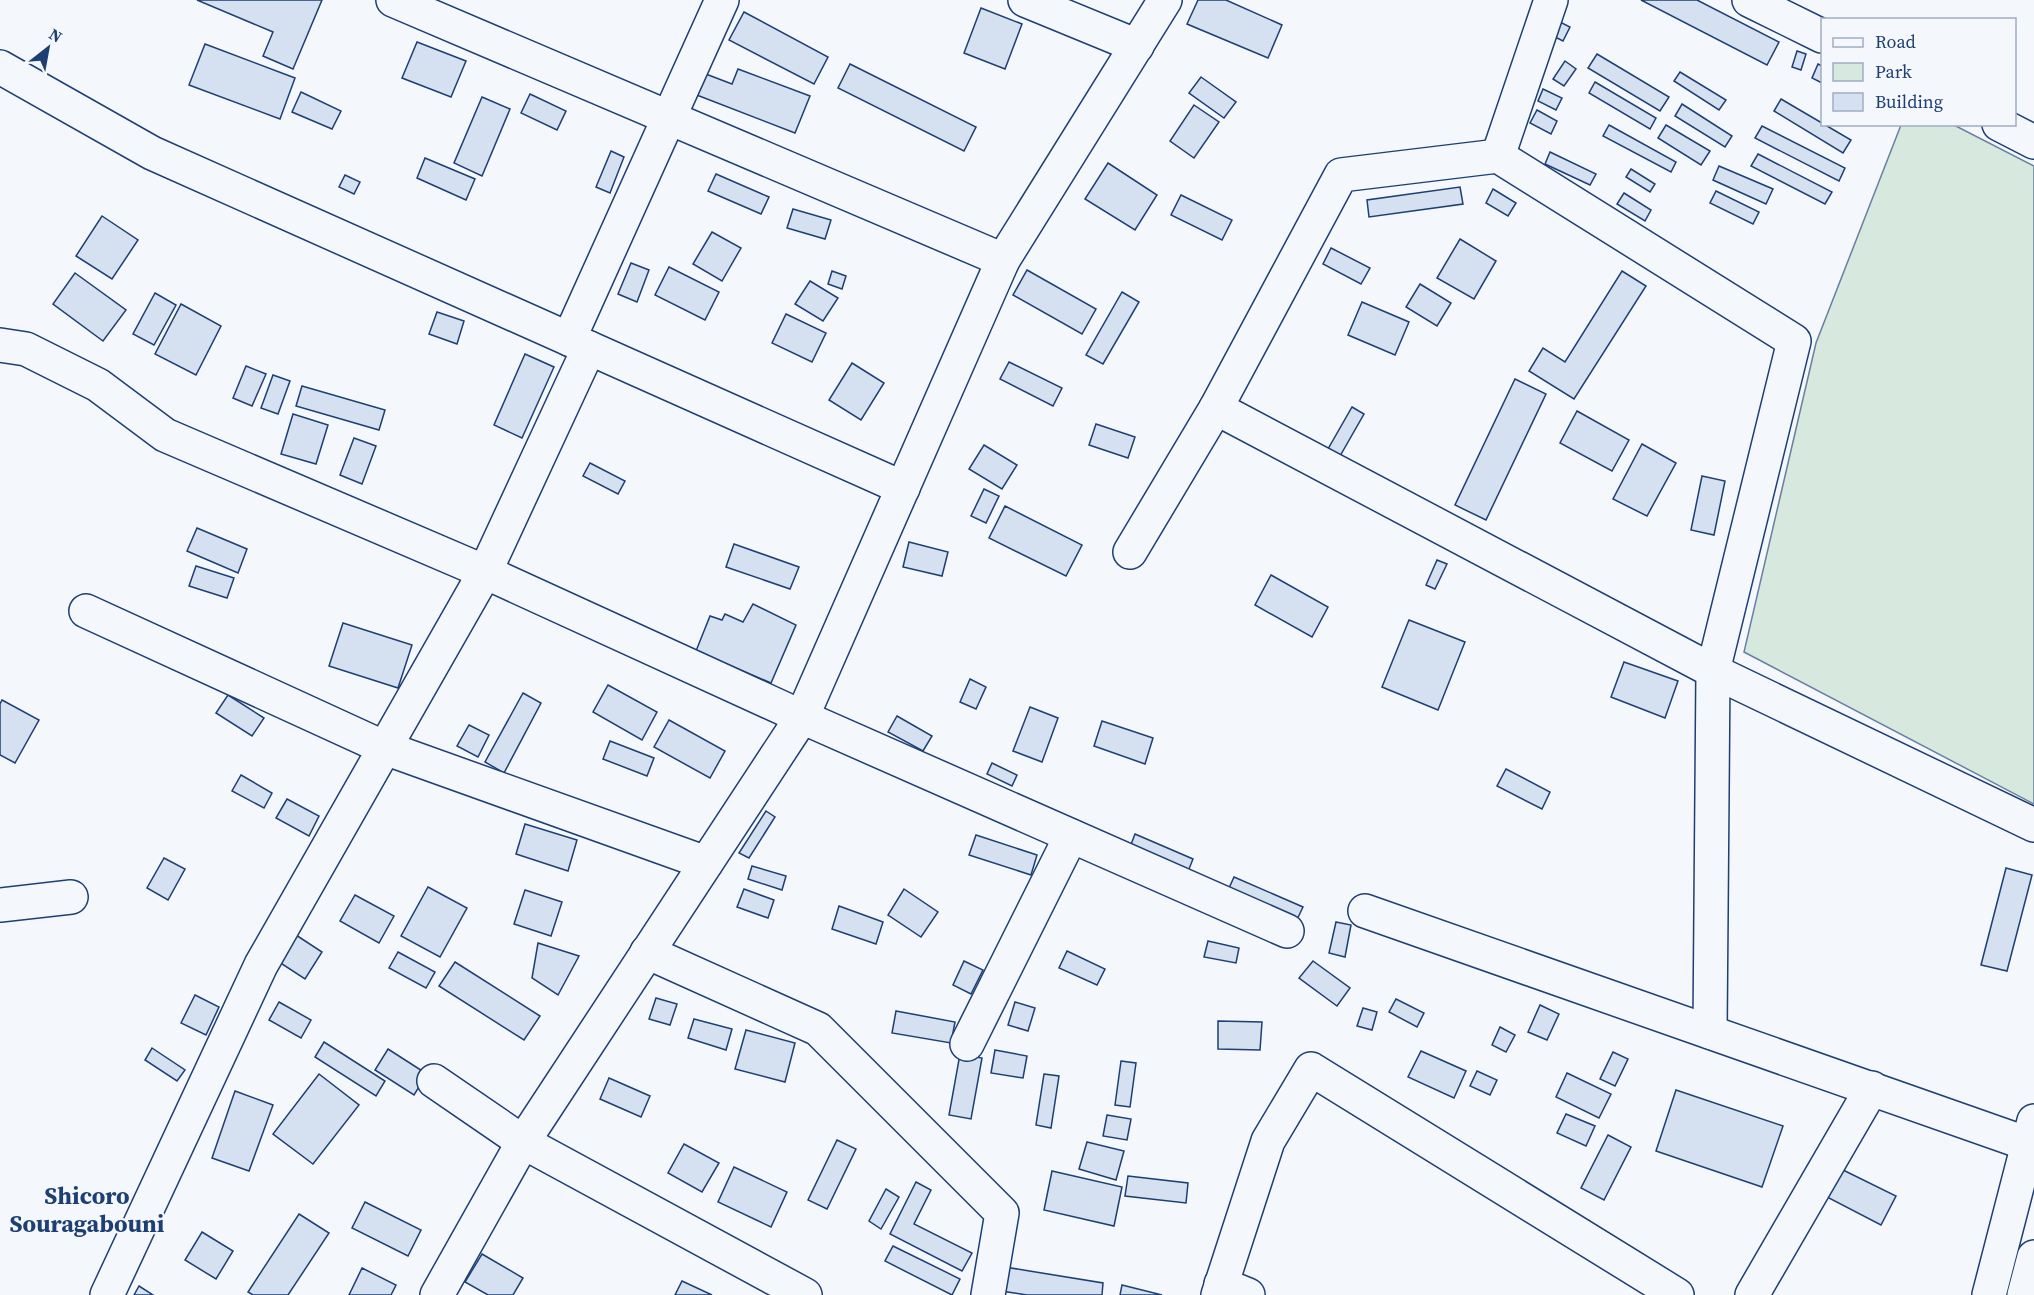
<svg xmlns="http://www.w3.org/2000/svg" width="2034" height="1295" viewBox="0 0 2034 1295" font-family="'Source Serif 4',serif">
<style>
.green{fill:#d7e8df;stroke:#687fa3;stroke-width:1.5}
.building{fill:#d5e0f0;stroke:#1d3f73;stroke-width:1.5}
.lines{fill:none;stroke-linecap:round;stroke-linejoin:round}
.minor-casing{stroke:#1d3f73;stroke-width:36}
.secondary-casing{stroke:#1d3f73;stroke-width:36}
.minor{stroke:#f4f7fb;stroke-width:33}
.secondary{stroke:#f4f7fb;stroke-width:33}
.labels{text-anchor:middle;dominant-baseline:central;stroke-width:4.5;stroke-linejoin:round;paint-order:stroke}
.district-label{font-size:24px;font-weight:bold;fill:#1d3f73;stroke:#f4f7fb}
</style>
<rect width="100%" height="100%" fill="#f4f7fb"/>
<!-- green -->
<path class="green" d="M1901,125H1954L2034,166V804L1744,652L1816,343Z"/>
<!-- building -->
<g class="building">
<path d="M197,0H322L293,69L263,56L273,32Z"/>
<path d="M1198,0H1226L1282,25L1268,58L1187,24Z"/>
<path d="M1641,0H1697L1779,42L1767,65Z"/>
<path d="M981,8L1022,24L1005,69L964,53Z"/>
<path d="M744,12L828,57L814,84L729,40Z"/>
<path d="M1552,18L1570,27L1563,41L1545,32Z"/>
<path d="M417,42L466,61L451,97L402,78Z"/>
<path d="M205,44L295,78L280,119L189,85Z"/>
<path d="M1797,51L1806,54L1801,70L1792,67Z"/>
<path d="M1597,54L1669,97L1660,111L1588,68Z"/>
<path d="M1565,61L1576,69L1564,86L1553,79Z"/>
<path d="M850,64L976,127L964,151L838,88Z"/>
<path d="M1818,64L1822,66V83L1812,78Z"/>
<path d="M738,69L810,96L795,133L689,92L698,71L732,84Z"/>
<path d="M1680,72L1726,100L1719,110L1674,81Z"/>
<path d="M1201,77L1236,102L1224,118L1189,93Z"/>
<path d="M1595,82L1656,118L1650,129L1589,93Z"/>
<path d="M1543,89L1562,98L1556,110L1538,101Z"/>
<path d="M301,92L341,111L332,129L292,112Z"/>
<path d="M530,94L566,111L557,130L521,113Z"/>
<path d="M482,97L510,109L482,176L454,163Z"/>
<path d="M1781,99L1851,140L1843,153L1774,111Z"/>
<path d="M1682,104L1732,136L1725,147L1675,116Z"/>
<path d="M1194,105L1219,122L1194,158L1170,141Z"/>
<path d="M1537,110L1557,121L1551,134L1530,123Z"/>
<path d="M1609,125L1676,162L1671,172L1603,136Z"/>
<path d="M1666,125L1710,151L1701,165L1658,138Z"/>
<path d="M1762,126L1845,168L1839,181L1755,138Z"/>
<path d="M611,151L624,157L610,193L596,187Z"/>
<path d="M1550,152L1596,174L1590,185L1545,164Z"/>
<path d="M1758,154L1832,192L1825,204L1751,166Z"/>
<path d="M425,158L475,179L466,200L417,178Z"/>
<path d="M1108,163L1157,195L1135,230L1085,199Z"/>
<path d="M1719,166L1773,189L1766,204L1713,180Z"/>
<path d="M1631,169L1655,184L1650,192L1626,177Z"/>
<path d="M716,174L769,197L761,214L708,191Z"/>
<path d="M345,175L360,182L354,194L339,187Z"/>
<path d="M1460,187L1463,204L1369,217L1367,200Z"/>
<path d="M1493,189L1516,203L1508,216L1486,203Z"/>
<path d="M1716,191L1759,212L1753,224L1710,203Z"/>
<path d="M1624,193L1651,210L1645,221L1617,204Z"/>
<path d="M1181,195L1232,220L1222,240L1171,215Z"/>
<path d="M793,209L831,220L825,239L787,228Z"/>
<path d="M102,216L138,240L112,279L76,256Z"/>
<path d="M712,232L741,248L722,281L693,264Z"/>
<path d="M1460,239L1496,261L1474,299L1437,278Z"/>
<path d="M1331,248L1370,268L1361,284L1323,264Z"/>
<path d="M631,263L649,270L637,302L618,294Z"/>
<path d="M669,267L719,292L705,320L655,295Z"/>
<path d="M1027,270L1096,309L1082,334L1013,295Z"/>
<path d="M832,271L846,276L842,289L828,284Z"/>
<path d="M1622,271L1646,286L1574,399L1529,371L1543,348L1565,362Z"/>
<path d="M75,273L126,310L103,341L53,304Z"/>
<path d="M810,281L838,298L823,321L795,304Z"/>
<path d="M1420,284L1451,303L1437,326L1406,307Z"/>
<path d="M1122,292L1139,302L1103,364L1086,355Z"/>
<path d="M155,293L176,305L154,345L133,334Z"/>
<path d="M1362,302L1409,322L1395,355L1348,335Z"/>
<path d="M181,304L221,326L196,375L155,354Z"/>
<path d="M437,312L464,321L457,344L429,334Z"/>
<path d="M786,314L826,333L812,362L772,343Z"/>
<path d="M525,354L554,367L522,438L494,425Z"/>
<path d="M1009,362L1062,388L1053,406L1000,379Z"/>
<path d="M852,363L884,383L861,420L829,400Z"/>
<path d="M246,366L266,374L252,406L233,398Z"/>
<path d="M273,375L290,381L278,414L261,408Z"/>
<path d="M1515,379L1546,394L1486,520L1455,505Z"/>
<path d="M302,386L385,410L379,430L296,406Z"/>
<path d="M1352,407L1364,414L1340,456L1328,449Z"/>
<path d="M1577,411L1629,440L1612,471L1560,443Z"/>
<path d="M293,414L328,425L316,464L281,454Z"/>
<path d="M1096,424L1135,437L1128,458L1089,445Z"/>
<path d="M354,438L376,446L362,484L340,475Z"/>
<path d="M1642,444L1676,463L1647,516L1613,499Z"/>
<path d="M984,445L1017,465L1002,489L969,469Z"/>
<path d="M590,463L625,481L618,494L583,476Z"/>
<path d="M1702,476L1725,481L1714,535L1691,530Z"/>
<path d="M984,489L999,496L986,523L971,516Z"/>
<path d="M1005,506L1082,545L1066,576L989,538Z"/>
<path d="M197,528L247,549L238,573L187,551Z"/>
<path d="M909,542L948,552L942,576L903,567Z"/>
<path d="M734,544L799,567L790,589L726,567Z"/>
<path d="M1437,560L1447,564L1435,589L1426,585Z"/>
<path d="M196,566L234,578L227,598L189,586Z"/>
<path d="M1271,575L1328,607L1312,637L1255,605Z"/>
<path d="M753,604L796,625L771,683L696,651L710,616L722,620L725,614L743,622Z"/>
<path d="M1409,620L1465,642L1438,710L1382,687Z"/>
<path d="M343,623L412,645L398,688L329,666Z"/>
<path d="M1624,662L1678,681L1665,718L1611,697Z"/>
<path d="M970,679L986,687L976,709L960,702Z"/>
<path d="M608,685L657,712L642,740L593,712Z"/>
<path d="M523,693L541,703L504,773L485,762Z"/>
<path d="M228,695L264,718L252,736L216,713Z"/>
<path d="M2,700L39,720L15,763L0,755V704Z"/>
<path d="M1030,707L1058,718L1042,762L1013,751Z"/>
<path d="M897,716L932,736L923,751L888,732Z"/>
<path d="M669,720L725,751L710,778L654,747Z"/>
<path d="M1102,721L1153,738L1145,764L1094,746Z"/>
<path d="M469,725L489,735L478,757L457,746Z"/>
<path d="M610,741L654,758L647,776L603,759Z"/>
<path d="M992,763L1017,775L1012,786L987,774Z"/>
<path d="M1506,769L1550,792L1542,809L1497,786Z"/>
<path d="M241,775L272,793L264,808L232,791Z"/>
<path d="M287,799L319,816L309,836L276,818Z"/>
<path d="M766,811L775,817L749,858L739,853Z"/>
<path d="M525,824L577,840L568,871L516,854Z"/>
<path d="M1135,834L1193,859L1185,879L1127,855Z"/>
<path d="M976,835L1037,855L1031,875L969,855Z"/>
<path d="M164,858L185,869L168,900L147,888Z"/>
<path d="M752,866L786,876L782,890L748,879Z"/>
<path d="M2006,868L2032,875L2007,971L1981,965Z"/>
<path d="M1234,877L1303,907L1293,928L1225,897Z"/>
<path d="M428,887L467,908L440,957L401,936Z"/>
<path d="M744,889L774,900L768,918L737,907Z"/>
<path d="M904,889L938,912L921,937L888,915Z"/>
<path d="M525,890L562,902L551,936L514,924Z"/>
<path d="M355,895L394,916L379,943L340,921Z"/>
<path d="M839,906L883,922L876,944L832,929Z"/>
<path d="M1336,922L1351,925L1345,957L1329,953Z"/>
<path d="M296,935L322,952L305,979L279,962Z"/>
<path d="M1208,941L1239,948L1236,963L1204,957Z"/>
<path d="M538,943L579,956L558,995L532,978Z"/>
<path d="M1067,951L1105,969L1097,985L1059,968Z"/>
<path d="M398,952L435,972L426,988L389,968Z"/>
<path d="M964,961L983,970L971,994L953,985Z"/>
<path d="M1313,961L1350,988L1337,1006L1299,978Z"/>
<path d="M455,962L540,1016L524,1040L439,986Z"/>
<path d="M195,995L219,1007L206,1035L181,1023Z"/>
<path d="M656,998L677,1004L670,1025L649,1019Z"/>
<path d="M1396,999L1424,1013L1417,1027L1389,1012Z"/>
<path d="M279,1002L311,1020L301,1038L269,1020Z"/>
<path d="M1015,1002L1035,1008L1028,1031L1008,1025Z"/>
<path d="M1540,1005L1559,1014L1547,1040L1528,1032Z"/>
<path d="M1363,1008L1377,1012L1372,1030L1357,1026Z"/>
<path d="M896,1011L955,1022L951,1043L892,1033Z"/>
<path d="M694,1019L732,1029L726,1050L688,1038Z"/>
<path d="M1218,1021L1262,1022L1260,1050L1218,1049Z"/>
<path d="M1500,1027L1515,1035L1506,1052L1492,1045Z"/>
<path d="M746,1030L795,1043L785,1082L735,1069Z"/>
<path d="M324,1042L385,1081L376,1096L315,1057Z"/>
<path d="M152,1048L185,1070L177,1081L145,1060Z"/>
<path d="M388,1049L427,1074L414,1095L375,1070Z"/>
<path d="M995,1050L1027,1056L1023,1078L991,1073Z"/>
<path d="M1421,1051L1466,1071L1454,1098L1408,1077Z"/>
<path d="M1613,1052L1628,1059L1615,1086L1600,1079Z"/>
<path d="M960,1054L982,1058L971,1119L949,1115Z"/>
<path d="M1121,1061L1136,1063L1130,1107L1115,1105Z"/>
<path d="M1477,1071L1497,1080L1490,1095L1470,1086Z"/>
<path d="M1567,1073L1611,1094L1599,1118L1556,1097Z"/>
<path d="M319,1074L359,1105L313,1164L273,1134Z"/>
<path d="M1044,1074L1059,1076L1051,1128L1036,1125Z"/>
<path d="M609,1078L650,1096L641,1117L600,1099Z"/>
<path d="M1676,1090L1783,1126L1762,1187L1656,1151Z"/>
<path d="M235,1091L273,1105L249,1171L212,1158Z"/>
<path d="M1566,1114L1595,1126L1586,1146L1557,1133Z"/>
<path d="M1107,1115L1131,1119L1127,1140L1103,1136Z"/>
<path d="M1608,1135L1631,1147L1604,1200L1581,1188Z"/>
<path d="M837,1140L856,1149L827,1209L808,1200Z"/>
<path d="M1087,1142L1124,1151L1116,1180L1079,1169Z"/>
<path d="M684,1144L719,1163L702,1192L668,1173Z"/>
<path d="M734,1167L787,1192L771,1227L718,1202Z"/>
<path d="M1839,1168L1896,1196L1881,1225L1825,1196Z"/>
<path d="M1052,1171L1122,1187L1114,1226L1044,1210Z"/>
<path d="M1128,1176L1188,1183L1186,1203L1125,1196Z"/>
<path d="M916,1182L931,1190L914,1224L972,1253L962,1271L890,1234Z"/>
<path d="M886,1189L899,1197L881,1229L869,1221Z"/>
<path d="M365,1202L421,1230L408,1256L352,1228Z"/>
<path d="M299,1214L329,1233L288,1295H253L248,1292Z"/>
<path d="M202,1232L233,1251L216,1279L185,1260Z"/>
<path d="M893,1246L960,1279L952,1295L885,1261Z"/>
<path d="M482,1254L523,1278L513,1295H488L465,1282Z"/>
<path d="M1005,1267L1103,1283L1102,1295H1027L1001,1291Z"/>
<path d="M362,1268L396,1285L391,1295H349Z"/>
<path d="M682,1281L712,1295H675Z"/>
<path d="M1122,1285L1162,1295H1120Z"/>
<path d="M139,1286L153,1295H134Z"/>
</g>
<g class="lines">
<!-- minor casing -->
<g class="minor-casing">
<g id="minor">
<path d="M393,0L1003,260"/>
<path d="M1025,0L1137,46"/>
<path d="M1749,0L1822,36"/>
<path d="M0,67L152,153L903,488"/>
<path d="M1999,124L2034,142"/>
<path d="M1498,156L1551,0"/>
<path d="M569,339L722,0"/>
<path d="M0,345L26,349L98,385L165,435L485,572L802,717L1287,931"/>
<path d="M1216,408L1713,671L2034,825"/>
<path d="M1130,552L1216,408L1341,175L1498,156L1794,341L1713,671L1710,1032"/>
<path d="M86,611L385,748L706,863"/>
<path d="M0,905L71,897"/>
<path d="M1365,911L2028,1144"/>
<path d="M647,952L818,1029L1002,1213L988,1295"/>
<path d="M967,1044L1071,836"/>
<path d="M434,1081L523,1142L805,1295"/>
<path d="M1221,1284L1248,1295"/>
<path d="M107,1295L261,965L485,572L589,348"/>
<path d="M437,1295L523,1142L802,717L1003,260L1165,0"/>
<path d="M1218,1295L1268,1141L1311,1069L1677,1295"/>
<path d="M1752,1295L1872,1088"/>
</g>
</g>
<!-- secondary casing -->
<g class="secondary-casing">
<g id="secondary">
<path d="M1989,1295L2034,1121"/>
<path d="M2024,1295L2034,1257"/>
</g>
</g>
<!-- minor -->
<use href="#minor" class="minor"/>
<!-- secondary -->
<use href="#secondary" class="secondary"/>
</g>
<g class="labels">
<!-- district labels -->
<g class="district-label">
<text x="87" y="1195">Shicoro<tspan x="87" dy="28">Souragabouni</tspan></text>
</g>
</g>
<!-- legend -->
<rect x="1821" y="18" width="195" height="108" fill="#f4f7fb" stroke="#9eadc5" stroke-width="1.5"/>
<rect x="1833" y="38" width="30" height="9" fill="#f4f7fb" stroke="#9eadc5" stroke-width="1.5"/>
<text x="1875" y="48" font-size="18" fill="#1d3f73">Road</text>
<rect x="1833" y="63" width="30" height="18" fill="#d7e8df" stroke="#9eadc5" stroke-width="1.5"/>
<text x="1875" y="78" font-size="18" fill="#1d3f73">Park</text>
<rect x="1833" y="93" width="30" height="18" fill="#d5e0f0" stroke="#9eadc5" stroke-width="1.5"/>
<text x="1875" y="108" font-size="18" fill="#1d3f73">Building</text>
<!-- north arrow -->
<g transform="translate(48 48) rotate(31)" stroke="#f4f7fb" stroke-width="4.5" paint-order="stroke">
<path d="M0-4.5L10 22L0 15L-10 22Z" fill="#1d3f73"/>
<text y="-9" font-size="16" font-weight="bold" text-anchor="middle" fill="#1d3f73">N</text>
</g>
</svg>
